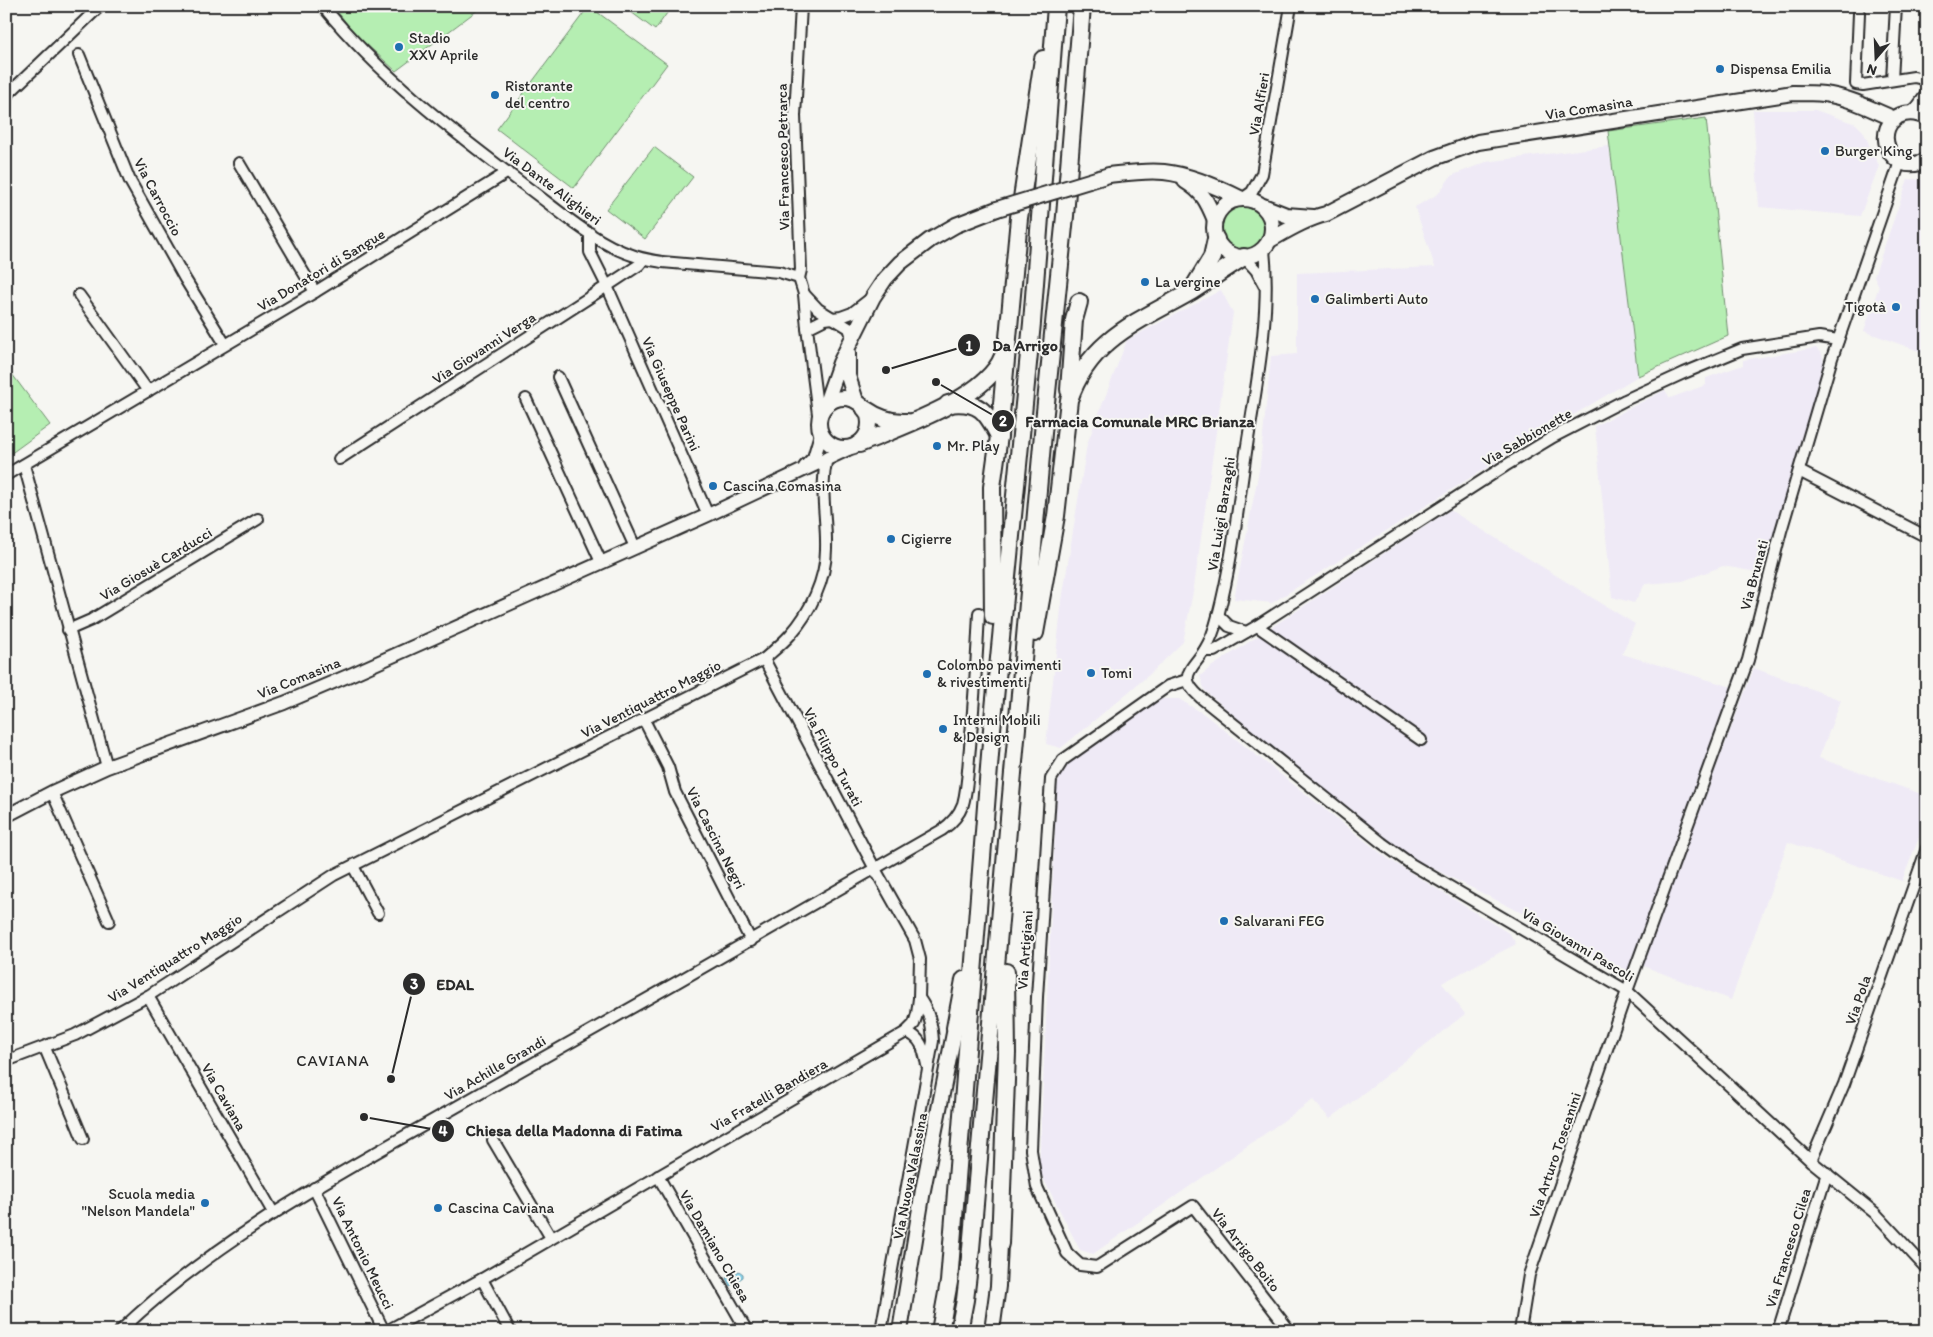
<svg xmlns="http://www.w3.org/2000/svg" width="1933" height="1337" viewBox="0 0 1933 1337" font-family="Itim,sans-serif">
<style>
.built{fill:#efeaf6}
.green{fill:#b5eeb2;stroke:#708c6e}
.water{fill:#8dd7ee;stroke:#6692a0}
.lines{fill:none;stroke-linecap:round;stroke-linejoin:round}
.minor-casing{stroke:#2b2b2b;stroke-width:14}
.tertiary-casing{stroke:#2b2b2b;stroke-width:16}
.secondary-casing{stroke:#2b2b2b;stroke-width:18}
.trunk-casing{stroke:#2b2b2b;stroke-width:20}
.minor{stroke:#f6f6f2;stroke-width:10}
.tertiary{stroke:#f6f6f2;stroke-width:12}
.secondary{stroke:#f6f6f2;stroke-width:14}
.trunk{stroke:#f6f6f2;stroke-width:16}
.secondary-bridge-casing{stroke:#2b2b2b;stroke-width:18;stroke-linecap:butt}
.secondary-bridge{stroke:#f6f6f2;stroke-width:14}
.poi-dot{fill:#1f6fb2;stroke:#f6f6f2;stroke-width:2}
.labels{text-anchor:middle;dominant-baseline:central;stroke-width:4;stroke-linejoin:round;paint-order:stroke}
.poi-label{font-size:15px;fill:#2b2b2b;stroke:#f6f6f2;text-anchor:start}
.street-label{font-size:15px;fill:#2b2b2b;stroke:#f6f6f2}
.neighbourhood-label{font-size:16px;letter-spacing:1px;fill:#2b2b2b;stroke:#f6f6f2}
.leader{fill:none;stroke:#2b2b2b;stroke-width:2}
.callout-dot{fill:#2b2b2b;stroke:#f6f6f2;stroke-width:2}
.mark-label{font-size:15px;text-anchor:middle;font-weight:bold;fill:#fff}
.callout-label{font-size:16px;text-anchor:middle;font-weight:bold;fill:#2b2b2b;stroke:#f6f6f2;stroke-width:4;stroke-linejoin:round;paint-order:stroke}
</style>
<rect width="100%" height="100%" fill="#f6f6f2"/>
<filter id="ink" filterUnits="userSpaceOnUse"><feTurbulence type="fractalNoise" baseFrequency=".02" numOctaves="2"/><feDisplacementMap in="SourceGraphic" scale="10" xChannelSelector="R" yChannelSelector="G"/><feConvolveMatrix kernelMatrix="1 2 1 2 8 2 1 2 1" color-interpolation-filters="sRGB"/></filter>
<g filter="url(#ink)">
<!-- built -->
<g class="built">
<path d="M1753,110H1815L1856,124L1863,131L1879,166L1860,216L1759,207Z"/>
<path d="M1609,146L1638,376L1473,476L1272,603L1234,599L1260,465L1271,356L1297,354V273L1435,267L1415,207L1438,194L1451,176L1486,162Z"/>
<path d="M1908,179L1927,180V354L1864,331L1879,286L1874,276Z"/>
<path d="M1221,290L1233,313L1194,587L1183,642L1150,674L1061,748L1046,744L1062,600L1087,444L1127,340Z"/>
<path d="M1816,348L1822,354L1824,363L1766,566H1759L1757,572L1723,566L1683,581L1645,584L1634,603L1612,597L1595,426L1665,390L1670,398L1706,385V378L1743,365V360Z"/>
<path d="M1450,510L1635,624L1622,654L1732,687L1627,979L1522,913L1414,859L1339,802L1205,691L1200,676L1211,667Z"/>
<path d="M1754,668L1841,700L1819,758L1927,796V817L1902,881L1788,842L1731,1000L1641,965Z"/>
<path d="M1152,699H1179L1204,714L1387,858L1510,934L1516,944L1442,983L1465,1014L1330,1119L1313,1100L1093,1254L1080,1250L1039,1170L1057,786L1065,763Z"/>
</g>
<!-- green -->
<g class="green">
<path d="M333,6H483L396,71L355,34Z"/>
<path d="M589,6L667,64L574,188L497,129Z"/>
<path d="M623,6H672L655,30Z"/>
<path d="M1706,118L1728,336L1638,376L1608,131Z"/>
<path d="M654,147L693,177L645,239L606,209Z"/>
<circle cx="1243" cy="229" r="22"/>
<path d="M6,366L50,425L6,457Z"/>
</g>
<!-- water -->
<path class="water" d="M739,1271L743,1274V1277L730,1286L726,1278Z"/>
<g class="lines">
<!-- minor casing -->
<g class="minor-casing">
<g id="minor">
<path d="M323,6C380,76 452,131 524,185C556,208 594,243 632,255C641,259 652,260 662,262L779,272L799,278L804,294L807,328L819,422"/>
<path d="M1859,13L1856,84L1863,85L1914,77L1927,80"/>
<path d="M79,55L130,181L185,279L225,344"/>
<path d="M1892,80L1896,6"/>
<path d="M6,96L100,6"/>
<path d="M1910,113L1917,107L1927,93"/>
<path d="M239,163L315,292"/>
<path d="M1242,199L1252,192L1262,174L1291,6"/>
<path d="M590,233V252L607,286L708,515"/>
<path d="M1264,249C1271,316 1256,386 1246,452C1238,507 1232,562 1218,616C1215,628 1211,640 1204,651C1191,670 1177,677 1200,697L1382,843L1411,864L1627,991L1811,1161L1875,1213L1927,1269"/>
<path d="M1244,257L1256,270L1264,285"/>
<path d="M799,278L801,270L795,116L801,6"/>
<path d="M804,294L818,309L849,328L853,340"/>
<path d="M79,295L148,391"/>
<path d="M807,328L825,319L841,317L852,313L870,299"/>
<path d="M558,377L635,547"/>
<path d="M526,399L601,562"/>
<path d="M339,459L607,286L639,265L644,259"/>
<path d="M24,465L107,767"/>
<path d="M1799,471L1927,537"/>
<path d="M6,475L315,292L508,172"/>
<path d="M1218,615L1229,626L1246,632"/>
<path d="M1257,626L1421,740"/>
<path d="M68,630L91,620L258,519"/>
<path d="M1204,651H1214L1257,626L1505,466L1553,437L1625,400L1684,373L1742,349L1819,337L1838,340"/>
<path d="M1187,680L1168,686L1063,760L1051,779L1037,997L1031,1150L1037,1187L1067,1253L1080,1265L1097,1267L1193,1206L1290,1331"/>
<path d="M644,720L668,767L675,792L751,941"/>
<path d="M52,792L109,921"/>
<path d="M353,866L378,913"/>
<path d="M148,996L274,1214"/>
<path d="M906,1032C922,1037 924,1051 927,1065"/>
<path d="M45,1048L83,1139"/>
<path d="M6,1061L75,1035L148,996L334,875L764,659C773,651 782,644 790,635C810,613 826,579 826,549C827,515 819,492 827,457"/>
<path d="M493,1140L551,1238"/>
<path d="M1811,1161L1844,1084L1927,848"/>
<path d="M658,1176L747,1331"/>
<path d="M314,1188L384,1331"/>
<path d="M482,1279L510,1331"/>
<path d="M120,1331C223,1232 356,1165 479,1094C634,1007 788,919 942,830C952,823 959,815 963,804C968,786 968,765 970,747C974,702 977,658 979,613"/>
<path d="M387,1331L482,1279L906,1032L914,1024L917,1014L919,998L920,959L915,940L875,869L764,659"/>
<path d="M732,1331L744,1326"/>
<path d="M881,1331L933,1041C932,1024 929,1012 919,998"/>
<path d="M1520,1331L1529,1275L1627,991L1748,660L1781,531L1832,358L1900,162"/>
<path d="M1778,1331L1827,1173"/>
</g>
</g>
<!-- tertiary casing -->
<g class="tertiary-casing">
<g id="tertiary">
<path d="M805,467L814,458L821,434"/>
<path d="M6,816L52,792L107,767L284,703L350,675L708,515L848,449"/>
</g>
</g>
<!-- secondary casing -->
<g class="secondary-casing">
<g id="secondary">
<path d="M1927,118C1920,114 1912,112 1904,114C1869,124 1889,180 1927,160"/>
<path d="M1109,175C1127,173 1146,170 1164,172C1191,175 1218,187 1242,199"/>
<path d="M1185,181C1203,192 1207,201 1215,220"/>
<circle cx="1243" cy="228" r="29"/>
<path d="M1263,206L1286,215L1313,217"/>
<path d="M1270,240C1288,230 1306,219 1326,214L1434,158L1478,142L1793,93C1803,93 1814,93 1824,94C1850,97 1872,110 1895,119"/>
<path d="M848,353V376L856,401"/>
<circle cx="844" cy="423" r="25"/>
<path d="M825,406L840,363L873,297L885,279L900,263L930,240L956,225L997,209"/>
<path d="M900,1331L923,1190L955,1028"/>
<path d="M992,1331L998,1286L1000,1244"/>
</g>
</g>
<!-- trunk casing -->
<g class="trunk-casing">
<g id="trunk">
<path d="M1195,285L1212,257L1216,239"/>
<path d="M1069,390L1074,320L1079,302"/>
<path d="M948,404C979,400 986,411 999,436"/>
<path d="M865,409C878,418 892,423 907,422"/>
<path d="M859,444C900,427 987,398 1003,356"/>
<path d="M993,616L992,487L999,436L1019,218L1043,59"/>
<path d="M1035,633L1056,516L1069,400C1090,338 1140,321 1192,291C1209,280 1226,268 1244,257"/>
<path d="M955,1028L964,980"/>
<path d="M1000,1244L1007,1053L1006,972"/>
<path d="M940,1331L949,1282L992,729L1032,323L1056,6"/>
<path d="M959,1331L965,1300L971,1249L1044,422L1065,216L1082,6"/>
</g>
</g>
<!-- minor -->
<use href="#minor" class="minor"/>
<!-- tertiary -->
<use href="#tertiary" class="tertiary"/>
<!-- secondary -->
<use href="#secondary" class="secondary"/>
<!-- trunk -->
<use href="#trunk" class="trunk"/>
<!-- secondary-bridge casing -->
<g class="secondary-bridge-casing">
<path id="secondary-bridge" d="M997,209L1109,175"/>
</g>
<!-- secondary-bridge -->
<use href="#secondary-bridge" class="secondary-bridge"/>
</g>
</g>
<!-- markers -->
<g class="poi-dot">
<circle cx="399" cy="47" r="5"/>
<circle cx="1720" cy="69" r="5"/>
<circle cx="495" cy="95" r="5"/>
<circle cx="1825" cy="151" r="5"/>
<circle cx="1145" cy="282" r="5"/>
<circle cx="1315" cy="299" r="5"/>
<circle cx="1896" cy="307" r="5"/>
<circle cx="937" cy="446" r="5"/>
<circle cx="713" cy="486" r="5"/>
<circle cx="891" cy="539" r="5"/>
<circle cx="1091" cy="673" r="5"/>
<circle cx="927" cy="674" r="5"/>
<circle cx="943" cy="729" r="5"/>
<circle cx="1224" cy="921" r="5"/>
<circle cx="205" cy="1203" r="5"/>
<circle cx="438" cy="1208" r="5"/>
</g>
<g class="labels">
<!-- poi labels -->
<g class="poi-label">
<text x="409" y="38">Stadio<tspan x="409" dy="17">XXV Aprile</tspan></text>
<text x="1730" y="69">Dispensa Emilia</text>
<text x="505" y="86">Ristorante<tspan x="505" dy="17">del centro</tspan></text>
<text x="1835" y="151">Burger King</text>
<text x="1155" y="282">La vergine</text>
<text x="1325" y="299">Galimberti Auto</text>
<text x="1886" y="307" text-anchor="end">Tigotà</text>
<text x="947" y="446">Mr. Play</text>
<text x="723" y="486">Cascina Comasina</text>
<text x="901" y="539">Cigierre</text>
<text x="937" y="665">Colombo pavimenti<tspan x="937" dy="17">&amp; rivestimenti</tspan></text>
<text x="1101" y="673">Tomi</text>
<text x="953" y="720">Interni Mobili<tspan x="953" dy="17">&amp; Design</tspan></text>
<text x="1234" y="921">Salvarani FEG</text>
<text x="195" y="1194" text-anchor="end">Scuola media<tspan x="195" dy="17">"Nelson Mandela"</tspan></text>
<text x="448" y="1208">Cascina Caviana</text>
</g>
<!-- street labels -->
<g class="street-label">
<text transform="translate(1259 104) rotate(-80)">Via Alfieri</text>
<text transform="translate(1589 108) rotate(-9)">Via Comasina</text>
<text transform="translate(783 157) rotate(-91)">Via Francesco Petrarca</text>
<text transform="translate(552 186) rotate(37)">Via Dante Alighieri</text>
<text transform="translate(158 197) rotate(62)">Via Carroccio</text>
<text transform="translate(321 270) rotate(-31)">Via Donatori di Sangue</text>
<text transform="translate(484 348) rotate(-33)">Via Giovanni Verga</text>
<text transform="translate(671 394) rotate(66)">Via Giuseppe Parini</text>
<text transform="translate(1527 437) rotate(-30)">Via Sabbionette</text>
<text transform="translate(1221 514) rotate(-81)">Via Luigi Barzaghi</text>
<text transform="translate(156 564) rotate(-31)">Via Giosuè Carducci</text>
<text transform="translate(1754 575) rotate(-75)">Via Brunati</text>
<text transform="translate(299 678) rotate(-22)">Via Comasina</text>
<text transform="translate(651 699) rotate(-27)">Via Ventiquattro Maggio</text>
<text transform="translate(833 757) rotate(62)">Via Filippo Turati</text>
<text transform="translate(716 838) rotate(63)">Via Cascina Negri</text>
<text transform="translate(1578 945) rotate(31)">Via Giovanni Pascoli</text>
<text transform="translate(1025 950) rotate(-86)">Via Artigiani</text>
<text transform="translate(175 958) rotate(-32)">Via Ventiquattro Maggio</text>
<text transform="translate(1858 1000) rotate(-71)">Via Pola</text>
<text transform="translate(495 1068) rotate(-30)">Via Achille Grandi</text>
<text transform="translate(769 1095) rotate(-30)">Via Fratelli Bandiera</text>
<text transform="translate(224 1097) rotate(60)">Via Caviana</text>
<text transform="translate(1555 1155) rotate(-71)">Via Arturo Toscanini</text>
<text transform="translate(910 1176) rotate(-79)">Via Nuova Valassina</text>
<text transform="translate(715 1246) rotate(60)">Via Damiano Chiesa</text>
<text transform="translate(1788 1248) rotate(-73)">Via Francesco Cilea</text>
<text transform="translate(1246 1250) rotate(52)">Via Arrigo Boito</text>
<text transform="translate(363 1253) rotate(64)">Via Antonio Meucci</text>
</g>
<!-- neighbourhood labels -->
<g class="neighbourhood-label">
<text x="333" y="1060">CAVIANA</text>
</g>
</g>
<!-- callouts -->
<path class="leader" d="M886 370L969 345M936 382L1003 421M391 1079L414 984M364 1117L443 1131"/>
<g class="callout-dot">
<circle cx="886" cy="370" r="5"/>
<circle cx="936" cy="382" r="5"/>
<circle cx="391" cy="1079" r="5"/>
<circle cx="364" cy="1117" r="5"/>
<circle cx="969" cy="345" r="12"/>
<circle cx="1003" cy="421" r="12"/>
<circle cx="414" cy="984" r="12"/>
<circle cx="443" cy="1131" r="12"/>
</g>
<g class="mark-label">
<text x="969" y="351">1</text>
<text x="1003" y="426">2</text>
<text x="414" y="989">3</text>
<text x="443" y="1136">4</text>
</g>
<g class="callout-label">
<text x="1025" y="351">Da Arrigo</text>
<text x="1140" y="427">Farmacia Comunale MRC Brianza</text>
<text x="455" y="990">EDAL</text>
<text x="574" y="1136">Chiesa della Madonna di Fatima</text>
</g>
<!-- margin -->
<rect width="1933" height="1337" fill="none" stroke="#f6f6f2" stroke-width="25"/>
<rect x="12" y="12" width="1908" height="1312" fill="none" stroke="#2b2b2b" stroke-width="2" filter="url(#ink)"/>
<!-- north arrow -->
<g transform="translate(1876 58) rotate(199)" stroke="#f6f6f2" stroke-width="4" paint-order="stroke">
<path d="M0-4L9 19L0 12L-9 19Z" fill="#2b2b2b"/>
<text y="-8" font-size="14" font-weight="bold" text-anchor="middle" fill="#2b2b2b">N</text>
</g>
</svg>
